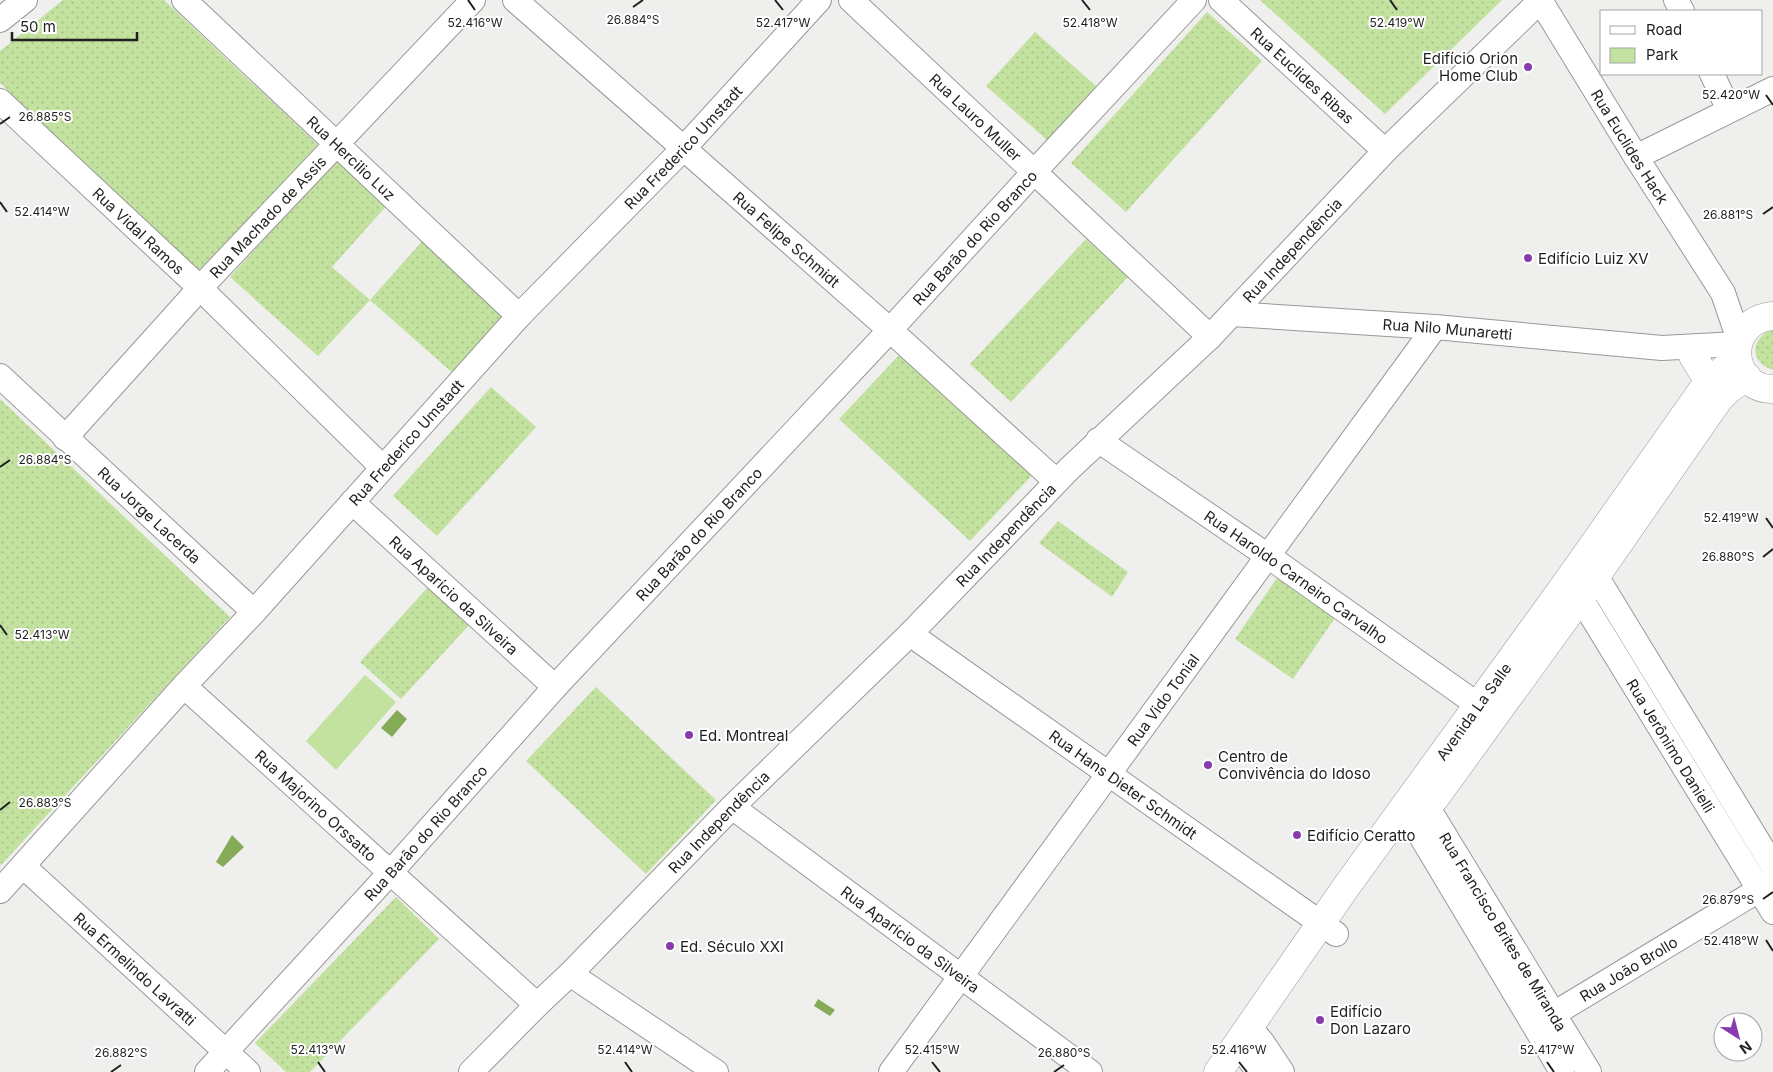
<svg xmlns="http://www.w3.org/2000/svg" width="1773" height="1072" viewBox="0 0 1773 1072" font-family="Inter,sans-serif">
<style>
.grass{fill:url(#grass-dots)}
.park{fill:#c3e19f}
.water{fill:#86ab56}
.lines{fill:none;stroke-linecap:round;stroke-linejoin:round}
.minor-casing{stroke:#989996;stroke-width:26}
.major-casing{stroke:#989996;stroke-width:29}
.minor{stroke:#fff;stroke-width:24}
.major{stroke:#fff;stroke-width:28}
.ticks{fill:none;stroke:#1f1f1e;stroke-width:2}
.poi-dot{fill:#873bac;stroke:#fff;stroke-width:2}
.labels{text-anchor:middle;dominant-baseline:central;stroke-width:4;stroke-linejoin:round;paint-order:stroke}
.poi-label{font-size:15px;fill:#1f1f1e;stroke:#fff;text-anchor:start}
.street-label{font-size:15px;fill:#1f1f1e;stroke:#fff}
.ticks-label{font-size:12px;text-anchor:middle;fill:#1f1f1e;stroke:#fff;stroke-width:4;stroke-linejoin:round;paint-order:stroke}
</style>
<defs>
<pattern id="grass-dots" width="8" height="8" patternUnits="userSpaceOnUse" patternTransform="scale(1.25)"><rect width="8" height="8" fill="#c3e19f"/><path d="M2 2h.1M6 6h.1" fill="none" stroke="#a7c188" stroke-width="1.8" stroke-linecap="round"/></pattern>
</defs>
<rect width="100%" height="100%" fill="#eff0ed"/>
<!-- grass -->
<g class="grass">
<path d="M63,0H164L319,146L197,272L0,83V51Z"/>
<path d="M1260,0H1502L1385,114Z"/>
<path d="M1207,12L1262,61L1126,212L1071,163Z"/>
<path d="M1035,32L1097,87L1048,141L986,86Z"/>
<path d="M338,158L389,203L332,267L370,300L425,238L510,313L455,375L370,300L318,356L230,277Z"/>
<path d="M1086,239L1128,277L1011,402L970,364Z"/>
<path d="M1770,330H1773V370C1751,363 1749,341 1770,330Z"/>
<path d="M903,351L1034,473L970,541L839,419Z"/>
<path d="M491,387L536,427L437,536L393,496Z"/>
<path d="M0,399L230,617L0,866Z"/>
<path d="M1058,521L1128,572L1112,597L1039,543Z"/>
<path d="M1279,575L1337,615L1293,679L1235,639Z"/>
<path d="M429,586L470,624L401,699L360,662Z"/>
<path d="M596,687L716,800L646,874L526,761Z"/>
<path d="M396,897L439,939L310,1072H286L255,1043Z"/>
</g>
<!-- park -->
<path class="park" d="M365,675L396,702L336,770L306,741Z"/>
<!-- water -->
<g class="water">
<path d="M397,710L407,719L392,737L381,728Z"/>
<path d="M232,835L244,847L223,867L216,862Z"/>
<path d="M818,999L835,1010L830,1016L814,1006Z"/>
</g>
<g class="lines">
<!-- minor casing -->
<g class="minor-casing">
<g id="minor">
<path id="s1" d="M184,0L519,316"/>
<path id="s2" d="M515,0L890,330L1056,481"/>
<path id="s3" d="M851,0L1210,337"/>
<path id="s4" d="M1221,0L1385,151"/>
<path id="s5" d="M1540,0L1636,157L1723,293L1739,340"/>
<path d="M1676,0L1682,11"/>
<path d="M0,20L25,0"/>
<path d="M1712,74L1729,110"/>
<path id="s6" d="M0,101L200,288L382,467"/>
<path d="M1636,157L1773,89"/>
<path id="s7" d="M1232,314L1435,327L1662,348L1737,344"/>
<path id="s8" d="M0,376L254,612"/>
<path id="s9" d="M65,438L200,288L473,0"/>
<path id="s10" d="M1098,440L1268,556L1492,715"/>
<path id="s11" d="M352,502L555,687"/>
<path d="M1583,566L1596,576L1773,866"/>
<path id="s12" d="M1566,586L1580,597L1773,912"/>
<path id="s13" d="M910,634L1336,934"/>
<path id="s14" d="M184,686L537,1005"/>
<path id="s15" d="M1413,796L1428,808L1589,1072"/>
<path id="s16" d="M732,807L1090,1072"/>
<path d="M1401,814L1415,826L1562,1072"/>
<path id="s17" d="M23,866L248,1072"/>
<path id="s18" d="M0,891L184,686L254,612L519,316L684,148L819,0"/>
<path d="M570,974L716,1072"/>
<path id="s19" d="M1542,1021L1772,882"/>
<path d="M1250,1028L1262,1042L1282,1072"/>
<path d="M1239,1044L1258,1072"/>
<path id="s20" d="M207,1072L390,873L555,687L890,330L1035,171L1194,0"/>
<path id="s21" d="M471,1072L537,1005L570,974L732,807L910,634L1069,469L1210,337L1385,151L1541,0"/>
<path id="s22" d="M891,1072L1435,327"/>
</g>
</g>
<!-- major casing -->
<g class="major-casing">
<g id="major">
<path d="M1773,316C1722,321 1729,390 1773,389"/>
<path d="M1693,356L1718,397"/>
<path d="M1435,798L1596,576L1719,399L1729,389L1747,377"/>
<path id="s23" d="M1218,1072L1346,887L1565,585L1708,382L1737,359"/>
</g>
</g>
<!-- minor -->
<use href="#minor" class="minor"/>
<!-- major -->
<use href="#major" class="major"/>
</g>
<!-- ticks -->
<path class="ticks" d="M468,0L475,10M775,0L783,10M1082,0L1090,10M1390,0L1397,10M633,7L643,0M1766,95L1773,105M0,124L10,117M0,202L7,212M1763,214L1773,207M0,467L10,460M1766,518L1773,528M1763,557L1773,549M0,625L7,635M0,810L10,802M1763,899L1773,892M1766,940L1773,951M318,1062L325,1072M625,1062L632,1072M932,1062L940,1072M1239,1062L1247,1072M1547,1062L1554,1072M111,1072L121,1065M1054,1072L1064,1065"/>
<!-- markers -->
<g class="poi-dot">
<circle cx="1528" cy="67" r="5"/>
<circle cx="1528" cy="258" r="5"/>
<circle cx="689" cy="735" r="5"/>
<circle cx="1208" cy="765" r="5"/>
<circle cx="1297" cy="835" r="5"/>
<circle cx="670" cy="946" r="5"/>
<circle cx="1320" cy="1020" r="5"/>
</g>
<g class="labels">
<!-- poi labels -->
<g class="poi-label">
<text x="1518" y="58" text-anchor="end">Edifício Orion<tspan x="1518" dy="17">Home Club</tspan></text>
<text x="1538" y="258">Edifício Luiz XV</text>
<text x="699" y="735">Ed. Montreal</text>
<text x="1218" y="756">Centro de<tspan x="1218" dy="17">Convivência do Idoso</tspan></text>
<text x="1307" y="835">Edifício Ceratto</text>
<text x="680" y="946">Ed. Século XXI</text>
<text x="1330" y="1011">Edifício<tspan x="1330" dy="17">Don Lazaro</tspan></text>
</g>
<!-- street labels -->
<g class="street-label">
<text stroke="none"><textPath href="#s4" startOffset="111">Rua Euclides Ribas</textPath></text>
<text stroke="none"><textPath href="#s3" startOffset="171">Rua Lauro Muller</textPath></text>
<text stroke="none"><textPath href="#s18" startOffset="1010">Rua Frederico Umstadt</textPath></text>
<text stroke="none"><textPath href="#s5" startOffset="172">Rua Euclides Hack</textPath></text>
<text stroke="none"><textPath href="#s1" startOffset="230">Rua Hercilio Luz</textPath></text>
<text stroke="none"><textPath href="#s9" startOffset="300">Rua Machado de Assis</textPath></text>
<text stroke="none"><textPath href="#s6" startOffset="190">Rua Vidal Ramos</textPath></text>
<text stroke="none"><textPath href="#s20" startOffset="1134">Rua Barão do Rio Branco</textPath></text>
<text stroke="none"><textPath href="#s2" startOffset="362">Rua Felipe Schmidt</textPath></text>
<text stroke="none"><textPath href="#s21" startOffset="1162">Rua Independência</textPath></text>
<text stroke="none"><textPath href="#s7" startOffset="216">Rua Nilo Munaretti</textPath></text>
<text stroke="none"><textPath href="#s18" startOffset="605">Rua Frederico Umstadt</textPath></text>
<text stroke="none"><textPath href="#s8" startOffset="204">Rua Jorge Lacerda</textPath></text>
<text stroke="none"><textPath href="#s20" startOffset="729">Rua Barão do Rio Branco</textPath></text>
<text stroke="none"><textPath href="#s21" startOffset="758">Rua Independência</textPath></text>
<text stroke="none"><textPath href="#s10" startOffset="241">Rua Haroldo Carneiro Carvalho</textPath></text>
<text stroke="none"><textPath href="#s11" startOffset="138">Rua Aparício da Silveira</textPath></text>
<text stroke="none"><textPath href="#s22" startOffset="461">Rua Vido Tonial</textPath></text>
<text stroke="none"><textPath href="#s23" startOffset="442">Avenida La Salle</textPath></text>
<text stroke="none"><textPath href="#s12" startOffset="192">Rua Jerônimo Danielli</textPath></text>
<text stroke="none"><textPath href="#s13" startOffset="261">Rua Hans Dieter Schmidt</textPath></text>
<text stroke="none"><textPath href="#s14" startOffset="178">Rua Majorino Orssatto</textPath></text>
<text stroke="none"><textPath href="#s21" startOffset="352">Rua Independência</textPath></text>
<text stroke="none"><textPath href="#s20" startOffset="324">Rua Barão do Rio Branco</textPath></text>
<text stroke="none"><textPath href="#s15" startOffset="164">Rua Francisco Brites de Miranda</textPath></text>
<text stroke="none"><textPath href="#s16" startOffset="222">Rua Aparício da Silveira</textPath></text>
<text stroke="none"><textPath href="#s17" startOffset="152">Rua Ermelindo Lavratti</textPath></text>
<text stroke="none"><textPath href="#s19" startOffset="101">Rua João Brollo</textPath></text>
</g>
</g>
<g class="ticks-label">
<text x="633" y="24">26.884°S</text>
<text x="475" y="27">52.416°W</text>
<text x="783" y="27">52.417°W</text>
<text x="1090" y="27">52.418°W</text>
<text x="1397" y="27">52.419°W</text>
<text x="1731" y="99">52.420°W</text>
<text x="45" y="121">26.885°S</text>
<text x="42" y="216">52.414°W</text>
<text x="1728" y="219">26.881°S</text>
<text x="45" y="464">26.884°S</text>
<text x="1731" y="522">52.419°W</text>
<text x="1728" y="561">26.880°S</text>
<text x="42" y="639">52.413°W</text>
<text x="45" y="807">26.883°S</text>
<text x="1728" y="904">26.879°S</text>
<text x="1731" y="945">52.418°W</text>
<text x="318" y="1054">52.413°W</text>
<text x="625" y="1054">52.414°W</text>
<text x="932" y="1054">52.415°W</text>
<text x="1239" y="1054">52.416°W</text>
<text x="1547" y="1054">52.417°W</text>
<text x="121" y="1057">26.882°S</text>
<text x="1064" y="1057">26.880°S</text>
</g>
<!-- legend -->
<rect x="1600" y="10" width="162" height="65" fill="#ffffff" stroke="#a5a5a5"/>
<rect x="1610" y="26" width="25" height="8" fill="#ffffff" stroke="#a5a5a5"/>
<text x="1646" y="35" font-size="15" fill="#1f1f1e">Road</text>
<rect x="1610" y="48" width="25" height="15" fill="#c3e19f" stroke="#a5a5a5"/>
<text x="1646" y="60" font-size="15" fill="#1f1f1e">Park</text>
<!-- north arrow -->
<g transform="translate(1738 1037) rotate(144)"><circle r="24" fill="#ffffff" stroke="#a5a5a5"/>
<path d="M0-4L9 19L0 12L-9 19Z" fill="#873bac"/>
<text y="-8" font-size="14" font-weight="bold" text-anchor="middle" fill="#1f1f1e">N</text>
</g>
<!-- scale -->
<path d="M12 32v8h125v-8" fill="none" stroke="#1f1f1e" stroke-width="2.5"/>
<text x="20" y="32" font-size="15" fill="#1f1f1e" stroke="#ffffff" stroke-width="4" paint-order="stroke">50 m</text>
</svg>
